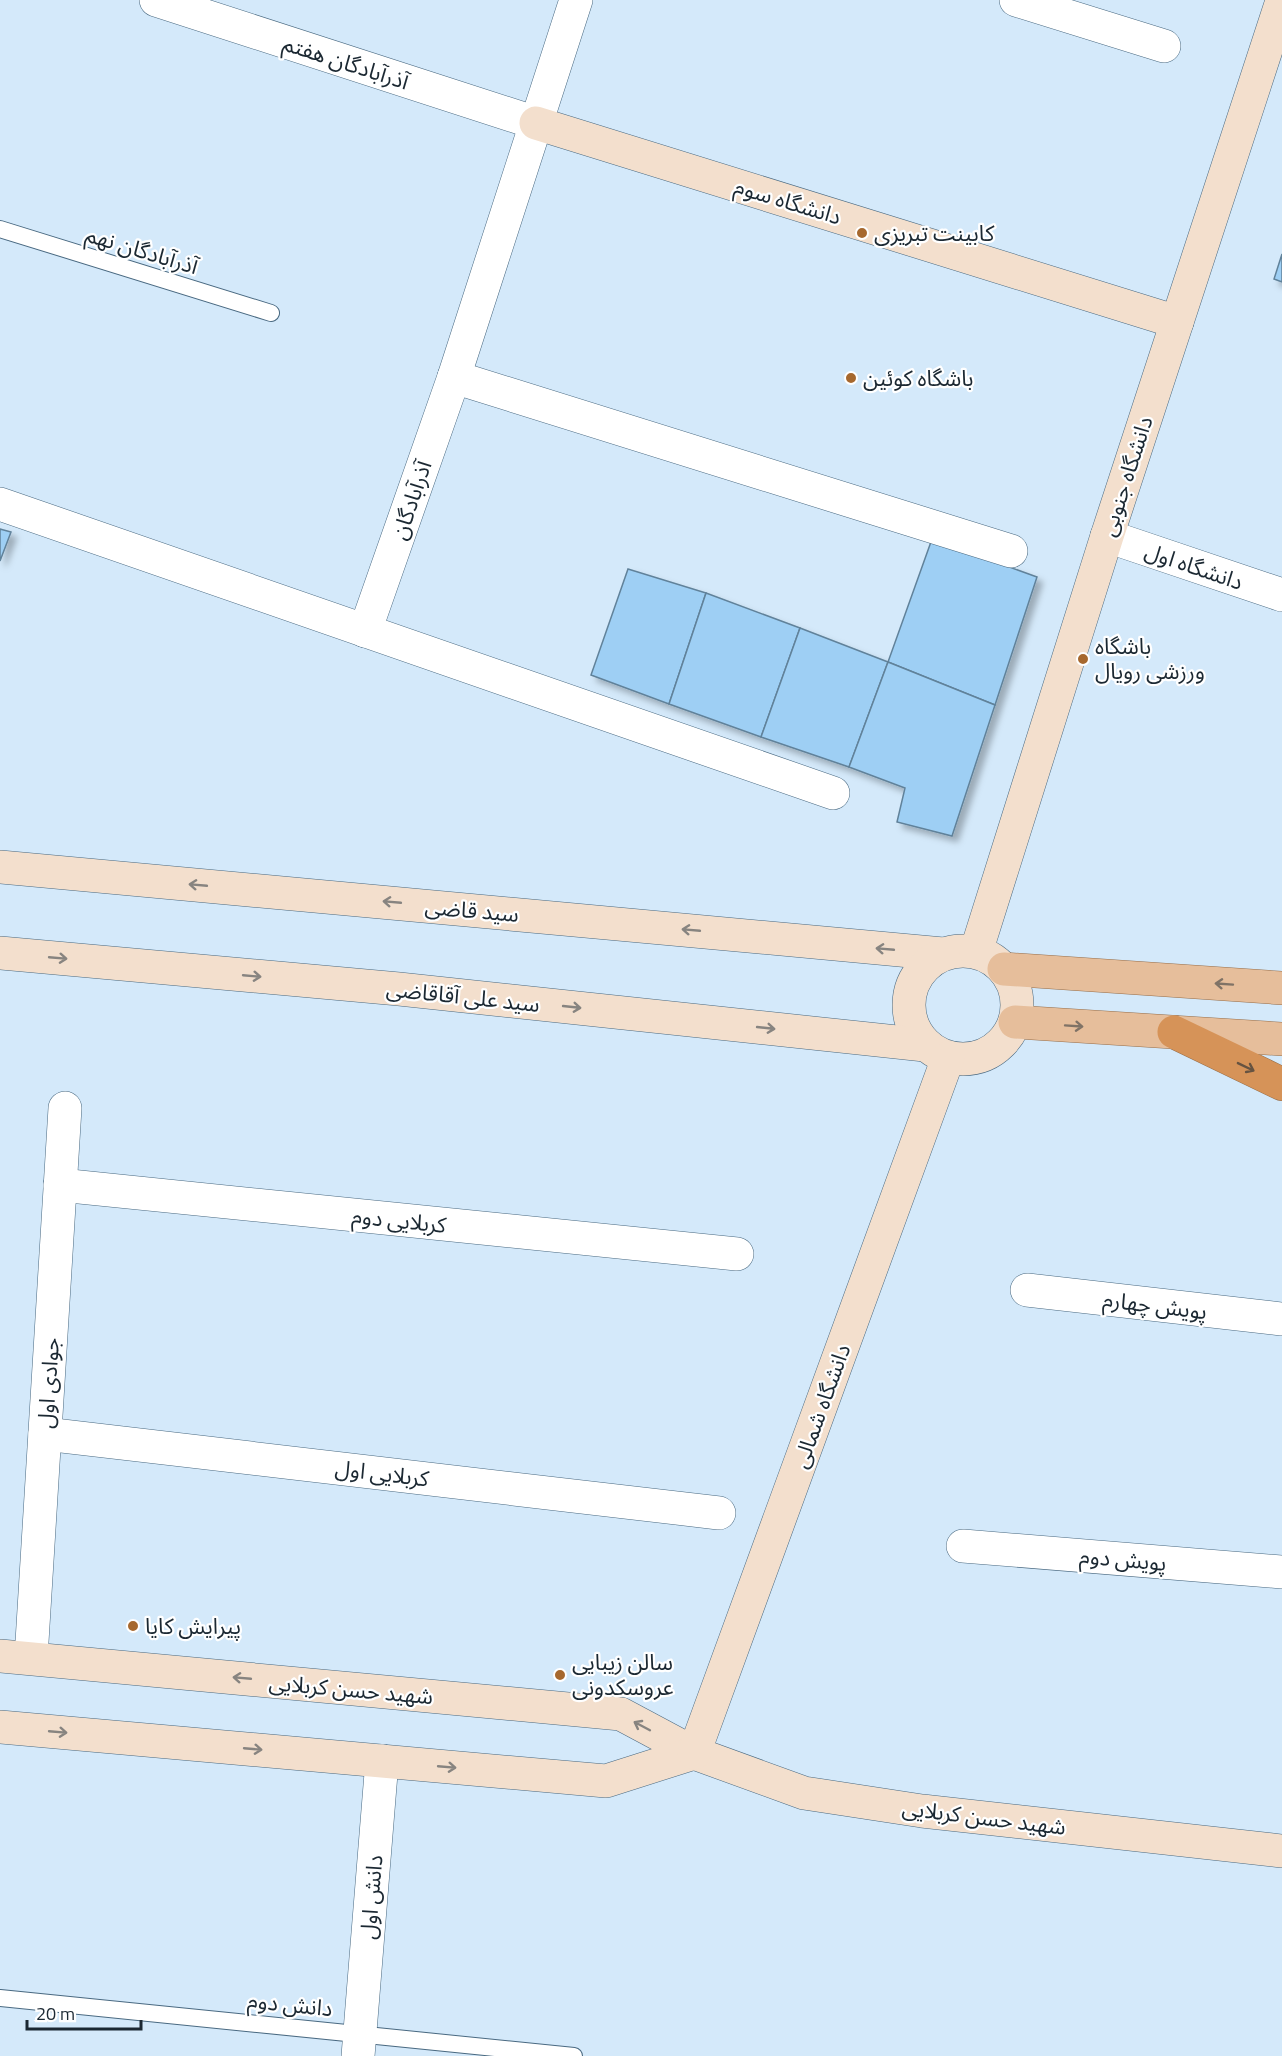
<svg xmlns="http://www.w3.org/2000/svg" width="1282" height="2056" viewBox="0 0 1282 2056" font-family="'Titillium Web','Noto Sans Arabic',sans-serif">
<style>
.building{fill:#9ecff4;stroke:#61829a;stroke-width:1.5;filter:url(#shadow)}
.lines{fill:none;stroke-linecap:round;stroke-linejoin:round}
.lane-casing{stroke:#496981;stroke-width:18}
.street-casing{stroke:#496981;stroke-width:34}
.secondary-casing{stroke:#496981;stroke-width:34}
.primary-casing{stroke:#956e4b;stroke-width:34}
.highway-casing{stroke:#956e4b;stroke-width:34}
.lane{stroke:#fff;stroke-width:16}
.street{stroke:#fff;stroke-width:33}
.secondary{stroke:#f3dfcd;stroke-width:33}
.primary{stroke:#e6be9b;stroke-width:33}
.highway{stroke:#d69358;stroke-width:33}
.oneway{stroke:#878480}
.oneway2{stroke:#807366}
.oneway3{stroke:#665341}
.poi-dot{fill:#a6682e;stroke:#fff;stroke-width:2}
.labels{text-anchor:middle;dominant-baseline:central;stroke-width:4.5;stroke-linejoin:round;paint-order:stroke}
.street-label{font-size:22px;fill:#1b2832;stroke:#fff}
.poi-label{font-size:22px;fill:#1b2832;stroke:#fff;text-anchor:start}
</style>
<defs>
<filter id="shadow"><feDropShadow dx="5.5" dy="5.5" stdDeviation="3" flood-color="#0004"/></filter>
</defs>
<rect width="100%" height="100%" fill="#d4e9fa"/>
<!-- building -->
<g class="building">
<path d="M1282,254V282L1274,279Z"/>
<path d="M0,529L11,532L0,561Z"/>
<path d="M932,539L1037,577L995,705L888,662Z"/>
<path d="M628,569L706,593L669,704L591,675Z"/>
<path d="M706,593L800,628L761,737L669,704Z"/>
<path d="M800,628L888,662L849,767L761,737Z"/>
<path d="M888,662L995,705L952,836L897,822L905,788L849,767Z"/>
</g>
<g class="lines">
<!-- lane casing -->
<g class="lane-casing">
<g id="lane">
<path d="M0,229L271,313"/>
<path d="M0,1998L574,2056"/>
</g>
</g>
<!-- street casing -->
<g class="street-casing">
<g id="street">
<path d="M156,0L536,123"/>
<path d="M1016,0L1164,46"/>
<path d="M454,377L1011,551"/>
<path d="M0,504L833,793"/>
<path d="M1107,536L1282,595"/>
<path d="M365,631L454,377L576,0"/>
<path d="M60,1185L737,1254"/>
<path d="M1027,1290L1282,1319"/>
<path d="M45,1434L719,1513"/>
<path d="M963,1546L1282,1572"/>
<path d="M31,1658L65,1108"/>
<path d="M358,2056L382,1761"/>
</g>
</g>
<!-- secondary casing -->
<g class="secondary-casing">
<g id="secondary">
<path d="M536,123L1177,322"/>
<path d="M0,867L943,954"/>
<circle cx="963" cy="1005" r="54"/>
<path d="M976,952L1107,536L1282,1"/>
<path d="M0,953L399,989L925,1045"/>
<path d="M0,1656L621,1714L694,1753L804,1793L922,1811L1282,1851"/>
<path d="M0,1727L606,1781L694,1753"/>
<path d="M694,1753L948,1058"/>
</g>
</g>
<!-- primary casing -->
<g class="primary-casing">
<g id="primary">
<path d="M1004,969L1282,988"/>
<path d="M1015,1022L1282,1039"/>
</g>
</g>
<!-- highway casing -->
<g class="highway-casing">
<path id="highway" d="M1174,1032L1282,1084"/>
</g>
<!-- lane -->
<use href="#lane" class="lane"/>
<!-- street -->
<use href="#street" class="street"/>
<!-- secondary -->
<use href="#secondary" class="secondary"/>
<!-- primary -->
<use href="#primary" class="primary"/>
<!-- highway -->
<use href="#highway" class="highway"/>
</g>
<!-- one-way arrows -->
<defs><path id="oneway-shaft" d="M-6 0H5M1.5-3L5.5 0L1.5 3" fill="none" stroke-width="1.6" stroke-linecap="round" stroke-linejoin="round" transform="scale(1.5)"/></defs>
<g class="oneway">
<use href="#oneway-shaft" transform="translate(198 885) rotate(-175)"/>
<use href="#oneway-shaft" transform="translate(392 902) rotate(-175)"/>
<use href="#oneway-shaft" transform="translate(691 930) rotate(-175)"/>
<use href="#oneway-shaft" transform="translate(885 949) rotate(-175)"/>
<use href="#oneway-shaft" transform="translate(58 958) rotate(5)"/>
<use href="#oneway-shaft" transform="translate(252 976) rotate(5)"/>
<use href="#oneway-shaft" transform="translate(572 1007) rotate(6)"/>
<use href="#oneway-shaft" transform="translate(766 1028) rotate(6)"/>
<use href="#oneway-shaft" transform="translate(242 1678) rotate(-175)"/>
<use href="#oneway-shaft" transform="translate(642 1726) rotate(-152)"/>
<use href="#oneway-shaft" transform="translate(58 1732) rotate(5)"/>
<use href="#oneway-shaft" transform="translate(253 1749) rotate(5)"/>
<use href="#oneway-shaft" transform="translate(447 1767) rotate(5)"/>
</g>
<g class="oneway2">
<use href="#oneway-shaft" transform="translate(1224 984) rotate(-176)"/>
<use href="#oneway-shaft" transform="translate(1074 1026) rotate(4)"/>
</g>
<use class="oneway3" href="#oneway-shaft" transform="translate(1246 1067) rotate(26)"/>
<!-- markers -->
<g class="poi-dot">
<circle cx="862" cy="233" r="6"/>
<circle cx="851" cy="378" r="6"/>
<circle cx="1083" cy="659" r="6"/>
<circle cx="133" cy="1626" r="6"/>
<circle cx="560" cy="1675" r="6"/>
</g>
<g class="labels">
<!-- street labels -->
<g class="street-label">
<text transform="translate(346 62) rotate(18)">آذرآبادگان هفتم</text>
<text transform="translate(788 201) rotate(17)">دانشگاه سوم</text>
<text transform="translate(142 250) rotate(17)">آذرآبادگان نهم</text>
<text transform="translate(1126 476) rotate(-72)">دانشگاه جنوبی</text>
<text transform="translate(411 500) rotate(-71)">آذرآبادگان</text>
<text transform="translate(1194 566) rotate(19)">دانشگاه اول</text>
<text transform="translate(472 910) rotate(5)">سید قاضی</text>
<text transform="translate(463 996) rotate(6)">سید علی آقاقاضی</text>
<text transform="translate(399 1220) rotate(6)">کربلایی دوم</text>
<text transform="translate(1155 1305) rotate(7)">پویش چهارم</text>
<text transform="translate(48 1383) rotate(-86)">جوادی اول</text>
<text transform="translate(821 1406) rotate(-70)">دانشگاه شمالی</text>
<text transform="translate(382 1473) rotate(7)">کربلایی اول</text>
<text transform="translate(1123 1559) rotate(5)">پویش دوم</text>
<text transform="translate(351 1689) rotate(5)">شهید حسن کربلایی</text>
<text transform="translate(984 1817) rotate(7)">شهید حسن کربلایی</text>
<text transform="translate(371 1897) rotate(-85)">دانش اول</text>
<text transform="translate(290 2004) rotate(6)">دانش دوم</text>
</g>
<!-- poi labels -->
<g class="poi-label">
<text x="874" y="233">کابینت تبریزی</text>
<text x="863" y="378">باشگاه کوئین</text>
<text x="1095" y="646">باشگاه<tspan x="1095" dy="25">ورزشی رویال</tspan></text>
<text x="145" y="1626">پیرایش کایا</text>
<text x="572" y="1662">سالن زیبایی<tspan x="572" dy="25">عروسکدونی</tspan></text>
</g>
</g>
<!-- scale -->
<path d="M27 2020v9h114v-9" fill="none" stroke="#1b2832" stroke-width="3"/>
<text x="36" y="2020" font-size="18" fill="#1b2832" stroke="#ffffff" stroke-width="4.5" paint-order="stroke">20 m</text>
</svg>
